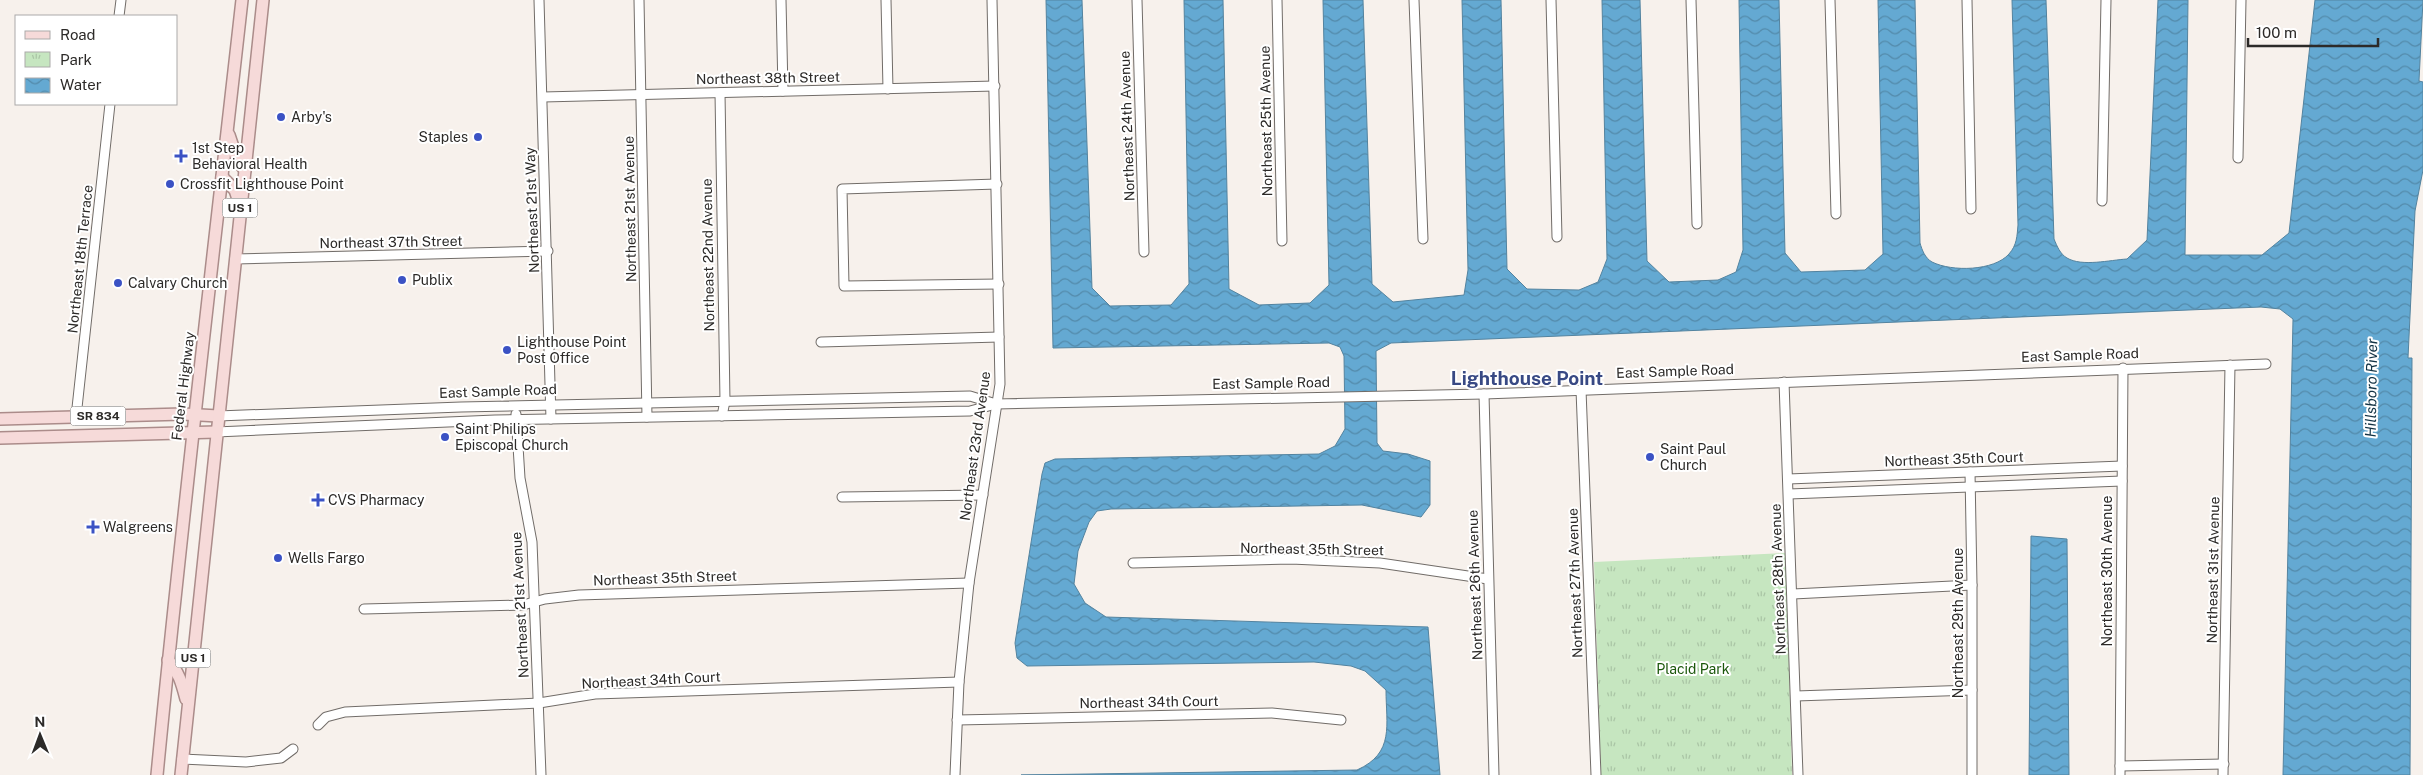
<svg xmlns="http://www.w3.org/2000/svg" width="2423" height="775" viewBox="0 0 2423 775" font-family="'Public Sans',sans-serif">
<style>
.park{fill:url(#park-tufts)}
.water{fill:url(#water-waves);stroke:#53839f}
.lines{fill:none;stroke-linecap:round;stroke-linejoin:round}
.minor-casing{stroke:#716c68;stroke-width:11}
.major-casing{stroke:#ab8c8a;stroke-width:14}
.minor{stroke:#fff;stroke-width:9}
.major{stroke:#f6dad9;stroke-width:11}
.poi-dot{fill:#3b52c4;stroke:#fff;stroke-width:2}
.labels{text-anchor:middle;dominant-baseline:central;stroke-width:4;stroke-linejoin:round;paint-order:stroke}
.shield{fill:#fff;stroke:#6b6a68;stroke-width:1}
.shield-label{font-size:12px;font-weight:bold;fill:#2c2a28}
.street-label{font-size:14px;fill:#2c2a28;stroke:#fff}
.poi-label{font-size:14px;fill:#2c2a28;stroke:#fff;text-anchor:start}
.park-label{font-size:14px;fill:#1c580c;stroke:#fff}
.water-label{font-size:15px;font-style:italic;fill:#133345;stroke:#fff}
.district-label{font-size:19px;font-weight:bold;fill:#384984;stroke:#fff}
</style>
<defs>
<pattern id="park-tufts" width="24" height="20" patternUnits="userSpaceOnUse" patternTransform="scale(1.25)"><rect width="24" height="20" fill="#c6e6c0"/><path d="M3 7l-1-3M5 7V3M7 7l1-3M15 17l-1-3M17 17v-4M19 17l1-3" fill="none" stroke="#aac5a5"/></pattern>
<pattern id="water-waves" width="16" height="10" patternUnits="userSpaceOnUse" patternTransform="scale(1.25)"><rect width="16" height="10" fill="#64a9d2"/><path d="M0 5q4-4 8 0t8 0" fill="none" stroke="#538aaa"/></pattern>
</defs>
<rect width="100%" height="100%" fill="#f7f1ec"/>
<!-- park -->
<path class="park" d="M1786,553L1792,775H1601L1594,562Z"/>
<!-- water -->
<g class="water">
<path d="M1046,0H1082L1092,288L1110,306L1171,305L1189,284L1184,0H1223L1229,289L1259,305L1310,303L1329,285L1323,0H1363L1372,284L1393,302L1464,295L1468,270L1462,0H1501L1507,269L1527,289L1579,290L1598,282L1607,259L1602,0H1640L1647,261L1669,282L1718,280L1736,272L1743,250L1739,0H1779L1785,253L1801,272L1865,270L1883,254L1878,0H1915L1920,243C1922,250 1925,258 1932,262C1952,272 1994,271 2009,254C2017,245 2017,236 2018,225L2012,0H2046L2054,239C2057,246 2060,254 2067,258C2082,267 2110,260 2127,259L2147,240L2158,0H2188L2185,255H2262L2289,233L2315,0H2423L2419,81L2423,82V170L2415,211L2408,358H2412L2410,775H2283L2293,319L2280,309L2261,307L1391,343L1376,351L1377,443L1383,451L1408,454L1430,461V505L1421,517L1362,505L1111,509L1097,511L1089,522L1078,551L1074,584L1085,603L1106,617L1428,627L1440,775H1021L1357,770C1395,753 1386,725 1386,690L1365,671L1351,666L1314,662L1027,666L1017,658L1015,643L1042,474L1045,463L1055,459L1319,454L1335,446L1345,429L1344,356L1340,347L1329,343L1053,348Z"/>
<path d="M2031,536L2067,539L2069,775H2029Z"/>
</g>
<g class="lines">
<!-- minor casing -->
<g class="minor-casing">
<g id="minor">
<path d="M539,0L551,419"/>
<path d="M639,0L647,417"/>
<path d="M781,0L783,91"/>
<path d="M886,0L888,89"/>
<path d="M1137,0L1144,252"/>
<path d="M1277,0L1282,241"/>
<path d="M1414,0L1423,239"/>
<path d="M1551,0L1557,237"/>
<path d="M1691,0L1697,224"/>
<path d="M1830,0L1836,214"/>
<path d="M1967,0L1971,209"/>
<path d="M119,16L121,0"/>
<path d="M720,93L725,401L722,416"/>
<path d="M543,97L995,86"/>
<path d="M2238,158L2241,0"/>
<path d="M997,184L842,189L844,286L999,284"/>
<path d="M2102,201L2106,0"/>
<path d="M235,259L548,251"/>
<path d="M821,342L999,337"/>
<path d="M1784,382L1798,775"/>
<path d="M1581,390L1596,775"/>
<path d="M1484,394L1494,775"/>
<path d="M516,414L520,478L532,542L541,775"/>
<path d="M218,416L461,407L970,396L996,404"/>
<path d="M76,417L110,104"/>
<path d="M216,432L495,420L970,411L996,404L1484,394L2266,364"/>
<path d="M1970,472L1972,585V775"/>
<path d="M1788,479L2122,466"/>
<path d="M1789,494L2122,481"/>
<path d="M842,497L983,495"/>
<path d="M1133,563L1291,559L1380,563L1488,579"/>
<path d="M1793,594L1972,585"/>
<path d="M364,609L523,605L545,599L579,595L969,583"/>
<path d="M1796,696L1972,690"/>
<path d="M957,720L1272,713L1341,720"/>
<path d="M318,725L326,717L345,712L539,703L595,694L959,682"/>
<path d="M182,759L246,762L281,758L293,749"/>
<path d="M2120,766L2224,764"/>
<path d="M955,775L959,682L969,583L1000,384L992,0"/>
<path d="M2120,775L2123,368"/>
<path d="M2223,775L2230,365"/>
</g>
</g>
<!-- major casing -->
<g class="major-casing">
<g id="major">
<path d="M229,135L238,162L245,170"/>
<path d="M222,177L235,190L239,202"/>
<path d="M0,419L183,414L218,416"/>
<path d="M0,438L216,432"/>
<path d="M168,660C179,672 182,684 186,699"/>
<path d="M157,775C182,516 213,258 242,0"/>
<path d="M181,775L263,0"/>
</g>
</g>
<!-- minor -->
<use href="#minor" class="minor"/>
<!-- major -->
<use href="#major" class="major"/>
</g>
<!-- markers -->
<g class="poi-dot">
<circle cx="281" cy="117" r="5"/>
<circle cx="478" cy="137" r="5"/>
<path d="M178.5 148.5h5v5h5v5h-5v5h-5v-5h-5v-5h5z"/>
<circle cx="170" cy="184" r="5"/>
<circle cx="402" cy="280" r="5"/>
<circle cx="118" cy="283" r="5"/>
<circle cx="507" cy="350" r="5"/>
<circle cx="445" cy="437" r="5"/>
<circle cx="1650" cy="457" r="5"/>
<path d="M315.5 492.5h5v5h5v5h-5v5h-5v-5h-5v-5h5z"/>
<path d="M90.5 519.5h5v5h5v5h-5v5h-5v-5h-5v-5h5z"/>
<circle cx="278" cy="558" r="5"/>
</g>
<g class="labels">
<!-- shield labels -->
<g class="shield">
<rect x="222.5" y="198.5" width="35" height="19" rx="4"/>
<rect x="70.5" y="406.5" width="55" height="19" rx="4"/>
<rect x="175.5" y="648.5" width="35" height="19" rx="4"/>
</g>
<g class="shield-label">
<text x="240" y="208">US 1</text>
<text x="98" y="416">SR 834</text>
<text x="193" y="658">US 1</text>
</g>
<!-- street labels -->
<g class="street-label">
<text transform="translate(768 78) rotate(-1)">Northeast 38th Street</text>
<text transform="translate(1266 121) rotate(-91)">Northeast 25th Avenue</text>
<text transform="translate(1127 126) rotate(-92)">Northeast 24th Avenue</text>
<text transform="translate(630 209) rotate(-91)">Northeast 21st Avenue</text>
<text transform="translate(532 210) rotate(-92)">Northeast 21st Way</text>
<text transform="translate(391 242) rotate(-1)">Northeast 37th Street</text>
<text transform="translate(708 255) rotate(-91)">Northeast 22nd Avenue</text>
<text transform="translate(80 259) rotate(-84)">Northeast 18th Terrace</text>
<text transform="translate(2080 355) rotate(-2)">East Sample Road</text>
<text transform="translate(1675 371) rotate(-2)">East Sample Road</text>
<text transform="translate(1271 383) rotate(-1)">East Sample Road</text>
<text transform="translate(183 386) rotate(-83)">Federal Highway</text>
<text transform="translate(498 391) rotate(-2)">East Sample Road</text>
<text transform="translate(975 446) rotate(-82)">Northeast 23rd Avenue</text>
<text transform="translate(1954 459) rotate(-2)">Northeast 35th Court</text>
<text transform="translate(1312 549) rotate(1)">Northeast 35th Street</text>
<text transform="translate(2213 570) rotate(-89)">Northeast 31st Avenue</text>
<text transform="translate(2107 571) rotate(-90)">Northeast 30th Avenue</text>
<text transform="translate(665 578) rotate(-2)">Northeast 35th Street</text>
<text transform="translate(1778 579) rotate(-92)">Northeast 28th Avenue</text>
<text transform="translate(1575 583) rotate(-92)">Northeast 27th Avenue</text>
<text transform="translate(1475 585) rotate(-92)">Northeast 26th Avenue</text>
<text transform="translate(520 605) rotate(-93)">Northeast 21st Avenue</text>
<text transform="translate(1958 623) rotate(-90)">Northeast 29th Avenue</text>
<text transform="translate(651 680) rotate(-3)">Northeast 34th Court</text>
<text transform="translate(1149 702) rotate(-1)">Northeast 34th Court</text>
</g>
<!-- poi labels -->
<g class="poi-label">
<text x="291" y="117">Arby's</text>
<text x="468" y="137" text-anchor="end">Staples</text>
<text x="192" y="148">1st Step<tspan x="192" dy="16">Behavioral Health</tspan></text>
<text x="180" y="184">Crossfit Lighthouse Point</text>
<text x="412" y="280">Publix</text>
<text x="128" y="283">Calvary Church</text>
<text x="517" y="342">Lighthouse Point<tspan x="517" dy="16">Post Office</tspan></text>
<text x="455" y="429">Saint Philips<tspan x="455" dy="16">Episcopal Church</tspan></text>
<text x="1660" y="449">Saint Paul<tspan x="1660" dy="16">Church</tspan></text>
<text x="328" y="500">CVS Pharmacy</text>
<text x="103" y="527">Walgreens</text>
<text x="288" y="558">Wells Fargo</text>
</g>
<!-- park labels -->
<g class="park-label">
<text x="1693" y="669">Placid Park</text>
</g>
<!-- water labels -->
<g class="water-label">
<text transform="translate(2371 388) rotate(-89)">Hillsboro River</text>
</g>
<!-- district labels -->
<g class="district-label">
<text x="1527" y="378">Lighthouse Point</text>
</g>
</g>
<!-- legend -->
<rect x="15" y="15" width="162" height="90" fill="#ffffff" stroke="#abaaa9"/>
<rect x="25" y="31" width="25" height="8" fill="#f6dad9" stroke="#abaaa9"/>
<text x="60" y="40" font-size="15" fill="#2c2a28">Road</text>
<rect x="25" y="52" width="25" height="15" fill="url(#park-tufts)" stroke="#abaaa9"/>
<text x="60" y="65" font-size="15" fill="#2c2a28">Park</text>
<rect x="25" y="78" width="25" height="15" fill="url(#water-waves)" stroke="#abaaa9"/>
<text x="60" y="90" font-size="15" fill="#2c2a28">Water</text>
<!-- north arrow -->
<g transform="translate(40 735) rotate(359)" stroke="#ffffff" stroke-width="4" paint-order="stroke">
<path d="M0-4L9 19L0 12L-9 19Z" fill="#2c2a28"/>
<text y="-8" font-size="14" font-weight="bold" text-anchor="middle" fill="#2c2a28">N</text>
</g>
<!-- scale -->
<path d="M2248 38v8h130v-8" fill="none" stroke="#2c2a28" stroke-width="2.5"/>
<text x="2256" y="38" font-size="15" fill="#2c2a28" stroke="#ffffff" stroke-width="4" paint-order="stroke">100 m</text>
</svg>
